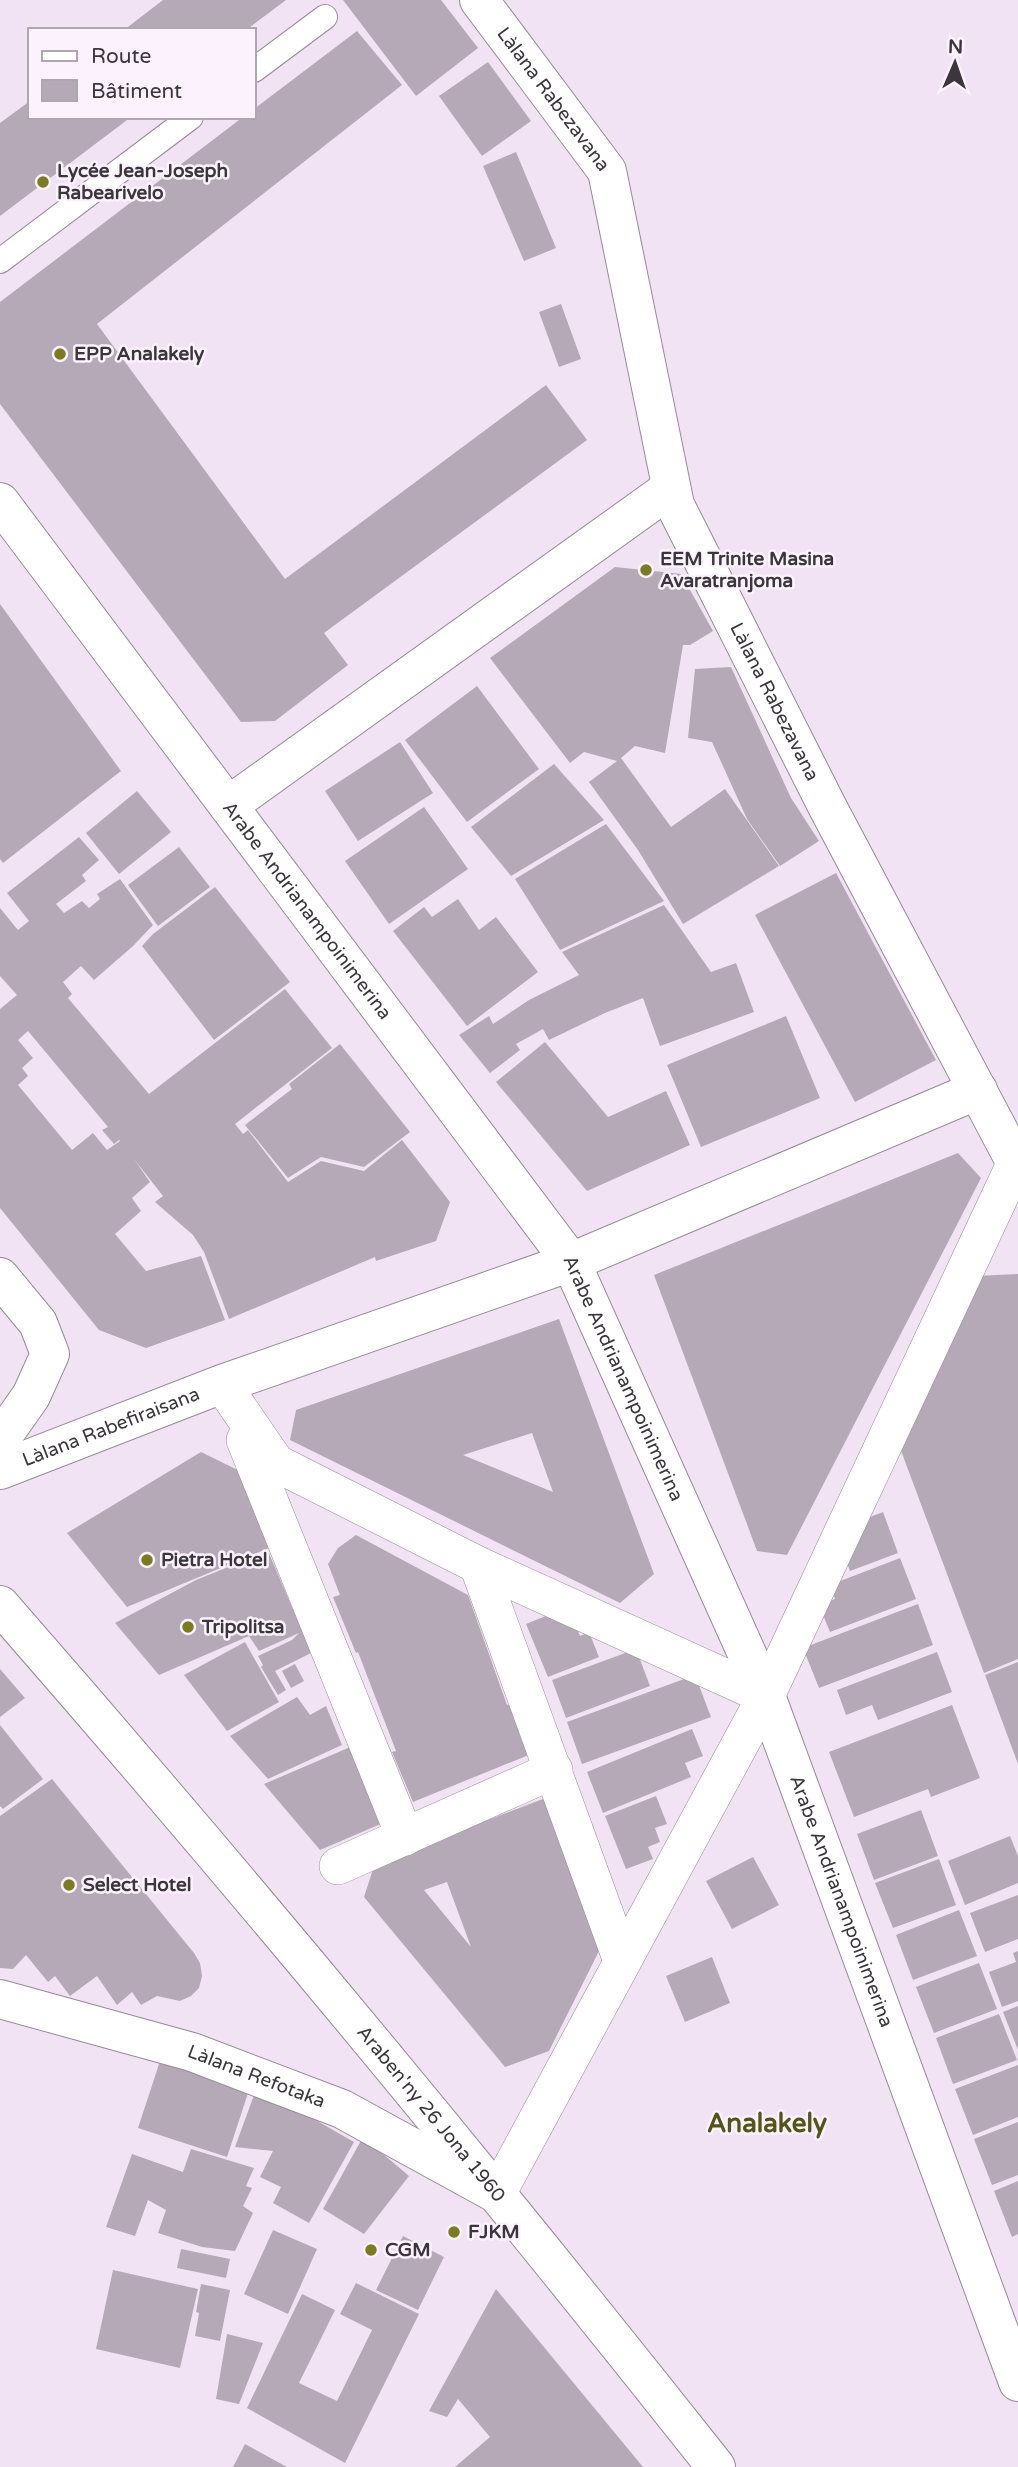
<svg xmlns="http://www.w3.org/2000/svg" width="1018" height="2467" viewBox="0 0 1018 2467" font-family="'Varela Round',sans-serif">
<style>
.building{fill:#b5a9b7;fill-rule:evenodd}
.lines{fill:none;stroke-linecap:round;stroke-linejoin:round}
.service-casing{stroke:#968a98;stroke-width:26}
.pedestrian-casing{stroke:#968a98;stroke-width:38}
.minor-casing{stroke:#968a98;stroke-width:40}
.primary-casing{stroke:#968a98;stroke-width:40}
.service{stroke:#fff;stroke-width:24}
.pedestrian{stroke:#fff;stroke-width:37}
.minor{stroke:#fff;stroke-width:38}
.primary{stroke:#fff;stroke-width:38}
.poi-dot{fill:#7d7b22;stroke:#fcf2fe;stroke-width:2.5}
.labels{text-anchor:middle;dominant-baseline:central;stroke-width:5;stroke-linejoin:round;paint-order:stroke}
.street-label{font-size:19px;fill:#3b363c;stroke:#fcf2fe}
.poi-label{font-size:19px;font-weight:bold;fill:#3b363c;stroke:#fcf2fe;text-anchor:start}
.district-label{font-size:26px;font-weight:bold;fill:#555418;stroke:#fcf2fe}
</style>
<rect width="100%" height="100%" fill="#f1e3f3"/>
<!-- building -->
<g class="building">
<path d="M163,0H286L246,30H124Z"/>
<path d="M343,0H441L478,48L416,96Z"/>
<path d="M357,31L402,85L97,324L285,579L546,385L587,440L324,633L348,665L275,721L241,722L0,404V302L243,117H254V109Z"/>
<path d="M488,62L531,121L482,156L439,96Z"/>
<path d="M30,101V117H131L0,216V123Z"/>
<path d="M516,152L556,248L524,261L483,166Z"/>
<path d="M561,304L581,359L559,367L539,312Z"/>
<path d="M615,567L681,574L713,631L690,645H683L665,753L635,746L621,758L671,827L725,789L779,866L683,924L638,850L589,782L617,761L584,752L570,763L490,658Z"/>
<path d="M0,604L121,771L3,863L0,859Z"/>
<path d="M731,667L791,798L819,841L780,866L747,819L712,742L688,738L695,669Z"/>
<path d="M477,686L539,769L467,822L405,740Z"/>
<path d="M400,742L433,793L358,841L325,791Z"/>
<path d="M554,764L604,820L511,876L471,827Z"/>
<path d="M137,791L171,832L119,874L86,833Z"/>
<path d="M424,807L468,869L389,924L345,861Z"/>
<path d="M606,824L664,901L560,950L515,879Z"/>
<path d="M79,837L99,860L82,875L86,881L56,904L64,913L82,901L89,908L100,899L97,894L120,879L153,925L133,946L94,980L81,966L63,982L72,994L68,998L149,1094L285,989L332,1048L235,1124L243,1134L248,1130L288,1182L321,1161L364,1171L402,1140L450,1202L436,1241L376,1261L375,1257L229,1319L204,1252L193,1235L155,1202L163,1196L134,1159L150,1182L132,1198L141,1211L115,1234L146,1271L201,1256L225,1320L146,1348L99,1330L0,1208V1009L17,995L0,976V908L18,930L29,921L7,893ZM28,1031L108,1127L102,1130L114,1144L119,1140L120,1141L107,1150L93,1133L72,1150L18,1085L28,1076L22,1068L33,1058L18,1040Z"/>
<path d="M179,847L210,887L158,926L128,885Z"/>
<path d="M836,873L936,1060L855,1102L755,915Z"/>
<path d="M215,887L290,982L214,1040L142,946L153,934Z"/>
<path d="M458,899L479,930L496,917L538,972L467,1026L393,931L424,907L432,917Z"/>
<path d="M664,905L711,972L736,963L754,1012L660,1046L643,998L605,1013L549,1040L543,1029L516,1044L520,1050L490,1073L459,1035L489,1016L493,1024L529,1000L579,975L562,952Z"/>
<path d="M786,1016L820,1098L701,1147L667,1065Z"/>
<path d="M545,1042L608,1117L666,1091L690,1145L587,1191L496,1082Z"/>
<path d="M340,1044L410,1132L364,1167L321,1157L288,1178L245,1125L292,1089L289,1084Z"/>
<path d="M958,1153L981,1178L787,1555L757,1551L654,1275Z"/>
<path d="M1018,1274V1659L984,1673L897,1440L975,1276Z"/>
<path d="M559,1319L654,1574L620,1603L290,1440L296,1410ZM532,1433L553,1492L463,1455Z"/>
<path d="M201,1452L250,1476L276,1545L127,1607L67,1533Z"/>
<path d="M883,1512L898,1553L850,1571L840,1544L849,1525Z"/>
<path d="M356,1535L468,1595L507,1705L516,1702L536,1752L413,1802L392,1752L396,1751L358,1652L356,1653L333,1597L340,1595L328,1564L338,1548Z"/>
<path d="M268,1551L302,1631L306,1629L317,1650L275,1671L286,1690L278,1695L261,1667L263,1665L258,1656L292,1640L299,1633L259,1651L249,1636L159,1675L115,1623L196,1580Z"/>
<path d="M900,1558L916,1599L830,1632L819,1605L835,1599L830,1585Z"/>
<path d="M918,1604L933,1645L819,1688L803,1648Z"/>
<path d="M558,1611L573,1619L580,1636L589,1632L599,1657L548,1677L526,1624Z"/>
<path d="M245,1642L279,1702L227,1731L184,1675Z"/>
<path d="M636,1649L650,1686L566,1718L552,1680Z"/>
<path d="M937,1652L952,1692L878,1720L872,1705L846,1715L837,1690Z"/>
<path d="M1018,1662V1764L985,1675Z"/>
<path d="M295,1664L304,1681L291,1688L282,1671Z"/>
<path d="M0,1669L25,1698L0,1717Z"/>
<path d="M695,1675L711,1717L582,1764L567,1722Z"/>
<path d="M297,1697L310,1715L326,1706L342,1745L268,1779L230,1736Z"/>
<path d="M952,1705L980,1778L931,1797L928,1789L854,1817L829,1752Z"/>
<path d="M0,1725L43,1779L3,1809L0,1806Z"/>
<path d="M692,1729L703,1756L685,1763L691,1777L603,1813L587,1772Z"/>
<path d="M355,1745L383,1823L320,1850L264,1784Z"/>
<path d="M52,1779L194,1953L200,1963L202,1976L199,1988L191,1996L180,2001L157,1996L141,2005L132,1992L117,2005L97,1976L70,1996L55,1976L48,1982L26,1955L13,1969L0,1968V1816Z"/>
<path d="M551,1796L604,1941L549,2051L505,2067L364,1897L375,1863ZM447,1882L471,1947L424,1890Z"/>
<path d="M656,1796L667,1824L655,1828L660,1842L648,1847L653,1859L626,1869L605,1816Z"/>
<path d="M921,1810L938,1856L874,1880L857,1834Z"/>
<path d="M1010,1836L1018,1856V1883L965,1905L948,1861Z"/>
<path d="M753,1857L779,1905L732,1929L706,1881Z"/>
<path d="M939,1859L956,1905L893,1928L875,1883Z"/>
<path d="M1018,1895V1939L985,1952L970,1913Z"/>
<path d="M959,1910L977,1956L913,1980L896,1935Z"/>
<path d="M1018,1951V2001L1002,2007L989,1972L1016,1962L1013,1953Z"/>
<path d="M712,1957L730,2003L685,2022L666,1976Z"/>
<path d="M979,1963L997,2009L934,2033L916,1987Z"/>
<path d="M1018,2006V2050L1003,2012Z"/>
<path d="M999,2014L1017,2060L953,2084L936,2038Z"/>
<path d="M161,2058L250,2087L227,2157L138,2128Z"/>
<path d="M1018,2065V2117L973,2135L955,2089Z"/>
<path d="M254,2095L298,2110L354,2142L309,2223L273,2203L281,2187L260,2177L273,2151L235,2147Z"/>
<path d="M1018,2122V2175L992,2185L974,2139Z"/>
<path d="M363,2137L409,2176L364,2234L323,2209Z"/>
<path d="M191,2149L254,2168L246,2186L252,2188L243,2206L253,2213L235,2251L202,2247L158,2233L166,2210L148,2200L135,2236L106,2227L132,2154L183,2172Z"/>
<path d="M1018,2181V2234L1012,2237L994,2191Z"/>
<path d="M273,2230L317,2249L288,2314L244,2294Z"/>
<path d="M403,2236L444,2257L418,2310L376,2290Z"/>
<path d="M181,2249L230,2259L226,2278L177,2268Z"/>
<path d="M113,2270L198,2289L180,2368L96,2349Z"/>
<path d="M356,2283L419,2314L345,2463L247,2408L302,2294L335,2310L299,2383L337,2401L372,2330L340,2314Z"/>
<path d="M201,2284L230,2290L220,2341L195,2336L199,2313L196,2312Z"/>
<path d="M496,2289L643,2467H455L490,2437L458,2399L447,2417L429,2411Z"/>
<path d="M227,2334L263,2343L239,2404L216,2399Z"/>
<path d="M245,2444L287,2467H233Z"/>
</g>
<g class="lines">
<!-- service casing -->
<g class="service-casing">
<g id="service">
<path d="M254,70L325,17"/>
<path d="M0,261L191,117"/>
</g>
</g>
<!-- pedestrian casing -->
<g class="pedestrian-casing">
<g id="pedestrian">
<path d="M222,1384L276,1463L478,1565L766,1696"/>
<path d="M245,1440L405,1837"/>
<path d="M478,1565L622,1961"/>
<path d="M338,1866L554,1770"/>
<path d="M497,2194L766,1696L1016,1162"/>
</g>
</g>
<!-- minor casing -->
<g class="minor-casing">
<g id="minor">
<path id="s1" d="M479,0L607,171L675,505L827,806L1018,1167"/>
<path id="s2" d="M0,502L571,1262L766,1696L1018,2382"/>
<path d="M229,805L671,488"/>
<path d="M0,1277L38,1323L50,1354L31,1396L0,1440"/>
<path id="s3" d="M0,1470L222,1384L571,1262L978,1090"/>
<path id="s4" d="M0,1999L192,2052L342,2109L497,2194"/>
</g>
</g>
<!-- primary casing -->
<g class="primary-casing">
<g id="primary">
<path id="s5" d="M0,1605C246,1886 484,2174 716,2467"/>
</g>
</g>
<!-- service -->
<use href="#service" class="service"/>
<!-- pedestrian -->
<use href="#pedestrian" class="pedestrian"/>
<!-- minor -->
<use href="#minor" class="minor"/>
<!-- primary -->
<use href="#primary" class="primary"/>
</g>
<!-- markers -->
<g class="poi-dot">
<circle cx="43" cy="182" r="7"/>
<circle cx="60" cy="354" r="7"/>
<circle cx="646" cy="570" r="7"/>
<circle cx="147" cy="1560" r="7"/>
<circle cx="188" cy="1627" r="7"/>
<circle cx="69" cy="1885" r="7"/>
<circle cx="454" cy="2232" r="7"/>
<circle cx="371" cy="2250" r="7"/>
</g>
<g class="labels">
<!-- street labels -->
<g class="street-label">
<text stroke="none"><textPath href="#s1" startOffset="124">Làlana Rabezavana</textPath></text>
<text stroke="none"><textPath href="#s1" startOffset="775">Làlana Rabezavana</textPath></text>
<text stroke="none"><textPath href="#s2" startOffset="511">Arabe Andrianampoinimerina</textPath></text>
<text stroke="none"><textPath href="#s2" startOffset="1078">Arabe Andrianampoinimerina</textPath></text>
<text stroke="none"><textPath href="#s3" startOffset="119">Làlana Rabefiraisana</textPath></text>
<text stroke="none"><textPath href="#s2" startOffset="1645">Arabe Andrianampoinimerina</textPath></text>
<text stroke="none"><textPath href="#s4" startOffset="268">Làlana Refotaka</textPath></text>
<text stroke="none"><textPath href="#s5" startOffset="667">Araben'ny 26 Jona 1960</textPath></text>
</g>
<!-- poi labels -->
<g class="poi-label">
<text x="57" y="171">Lycée Jean-Joseph<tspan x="57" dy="22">Rabearivelo</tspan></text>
<text x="74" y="354">EPP Analakely</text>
<text x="660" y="559">EEM Trinite Masina<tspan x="660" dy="22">Avaratranjoma</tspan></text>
<text x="161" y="1560">Pietra Hotel</text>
<text x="202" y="1627">Tripolitsa</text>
<text x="83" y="1885">Select Hotel</text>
<text x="468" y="2232">FJKM</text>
<text x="385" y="2250">CGM</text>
</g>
<!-- district labels -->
<g class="district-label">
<text x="767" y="2123">Analakely</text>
</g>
</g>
<!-- legend -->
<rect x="28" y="28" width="228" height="91" fill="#fcf2fe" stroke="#afa7b0" stroke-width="2"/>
<rect x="42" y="51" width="35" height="10" fill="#ffffff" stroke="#afa7b0" stroke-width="2"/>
<text x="91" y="63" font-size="21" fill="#3b363c">Route</text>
<rect x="42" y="80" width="35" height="21" fill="#b5a9b7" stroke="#afa7b0" stroke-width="2"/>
<text x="91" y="98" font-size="21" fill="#3b363c">Bâtiment</text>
<!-- north arrow -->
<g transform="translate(955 63) rotate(2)" stroke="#fcf2fe" stroke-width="5" paint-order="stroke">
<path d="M0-5L12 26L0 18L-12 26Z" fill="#3b363c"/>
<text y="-10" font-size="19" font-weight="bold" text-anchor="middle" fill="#3b363c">N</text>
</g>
</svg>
